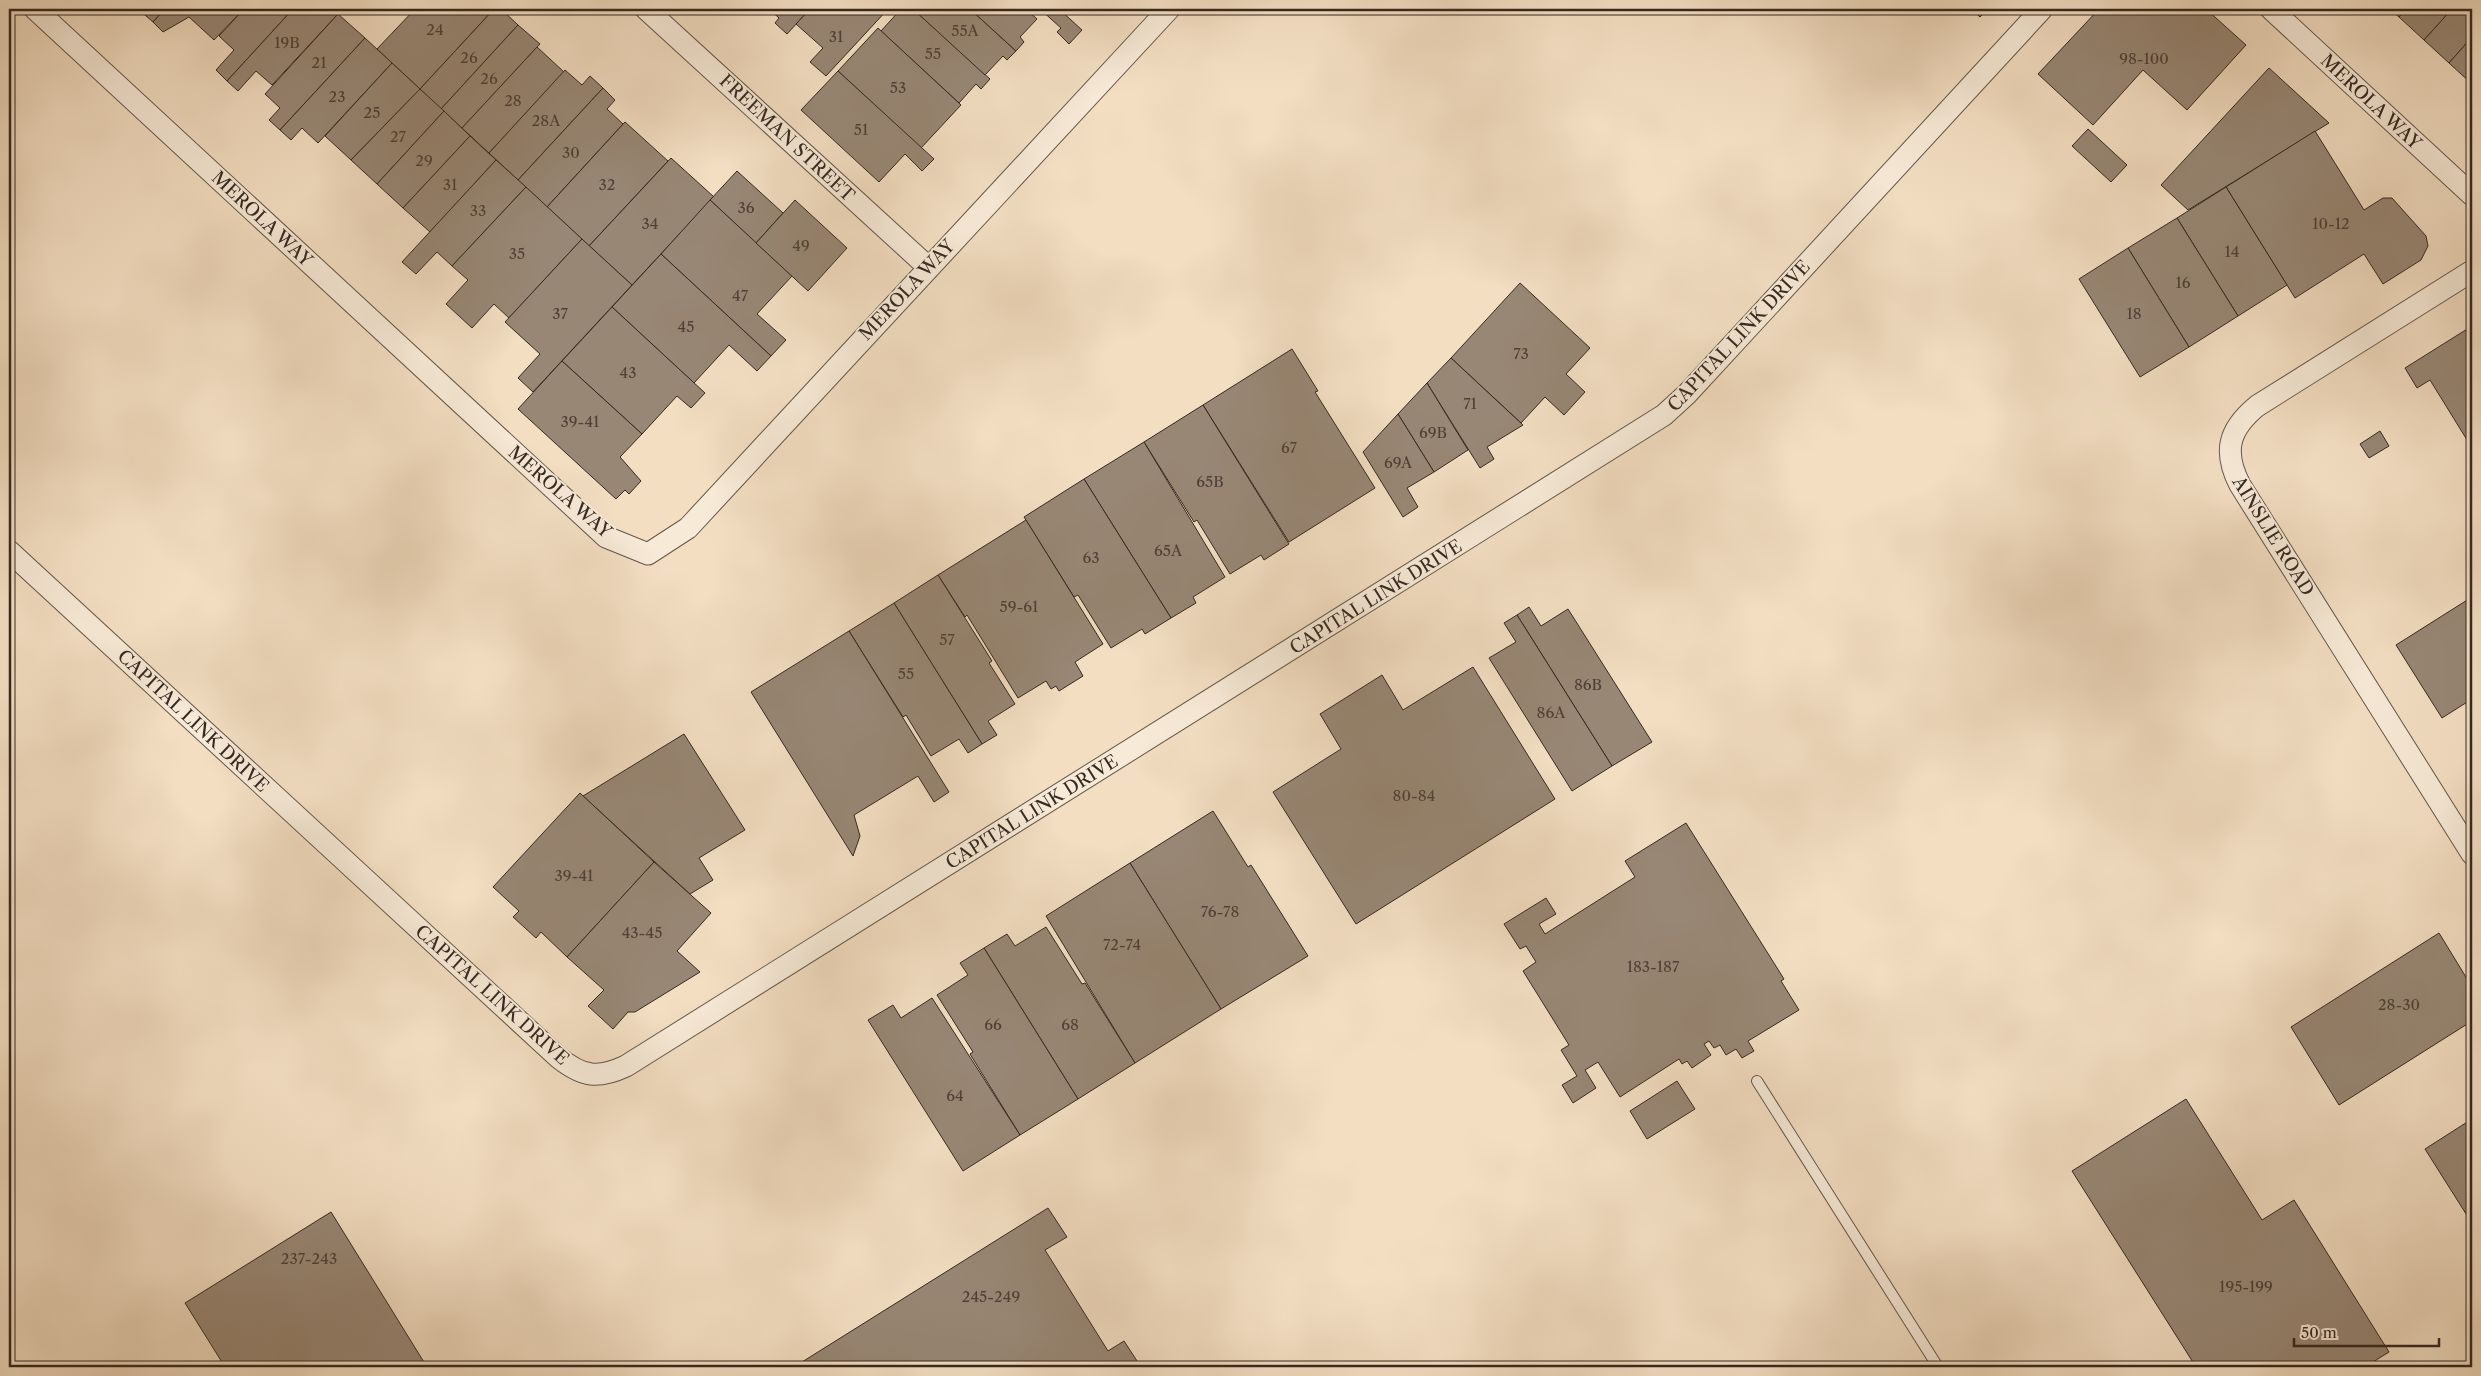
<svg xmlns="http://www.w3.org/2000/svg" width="2481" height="1376" viewBox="0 0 2481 1376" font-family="'Libre Caslon Text',serif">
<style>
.building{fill:#988775;stroke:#352922}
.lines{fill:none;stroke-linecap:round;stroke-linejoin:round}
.lane-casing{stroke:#64564a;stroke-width:12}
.street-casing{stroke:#64564a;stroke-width:23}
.lane{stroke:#f7ead7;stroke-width:10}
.street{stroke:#f7ead7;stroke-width:21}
.labels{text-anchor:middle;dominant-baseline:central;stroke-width:4;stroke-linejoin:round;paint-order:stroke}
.number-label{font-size:15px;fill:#4e4037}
.street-label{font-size:18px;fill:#352922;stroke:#f7ead7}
</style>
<rect width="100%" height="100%" fill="#f3dec2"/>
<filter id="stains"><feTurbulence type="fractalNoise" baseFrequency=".004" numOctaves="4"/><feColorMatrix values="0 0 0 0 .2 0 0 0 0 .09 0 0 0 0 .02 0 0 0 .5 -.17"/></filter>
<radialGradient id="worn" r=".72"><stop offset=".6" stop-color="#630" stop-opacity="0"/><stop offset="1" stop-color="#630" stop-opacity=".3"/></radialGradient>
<!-- building -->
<g class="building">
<path d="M138,9H165L153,22Z"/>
<path d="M165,9H244L214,40L189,17L163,32L153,22Z"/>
<path d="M244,9H293L227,81L216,70L234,50L219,36Z"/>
<path d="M293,9H333L338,14L272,85L256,71L238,91L227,81Z"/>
<path d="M415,9H494L420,89L377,49Z"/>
<path d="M494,9H501L518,25L441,109L420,89Z"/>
<path d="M769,9H810L787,34L775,23L779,18Z"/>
<path d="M810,9H888L826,76L810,62L823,48L796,24Z"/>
<path d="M901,9H913L990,79L981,89L976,84L959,103L881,31Z"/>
<path d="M913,9H970L1016,51L1007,60L1003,56L985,75Z"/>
<path d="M970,9H1026L1037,19L1020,37L1024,42L1016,51Z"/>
<path d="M1040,9H1059L1082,30L1069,44L1057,32L1061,28Z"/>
<path d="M1971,9H1988L1980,17Z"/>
<path d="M2099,9H2206L2246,45L2187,110L2143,70L2093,125L2038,74Z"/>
<path d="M2390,9H2406L2399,17Z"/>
<path d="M2406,9H2452L2424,40L2399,17Z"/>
<path d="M2452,9H2472V37L2449,63L2424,40Z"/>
<path d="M338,14L365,38L280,130L269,120L280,108L265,94Z"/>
<path d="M518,25L540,44L462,128L441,109Z"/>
<path d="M878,28L961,105L921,148L838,71Z"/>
<path d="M2472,37V84L2449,63Z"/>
<path d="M365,38L392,63L318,143L302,128L291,140L280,130Z"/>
<path d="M537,47L564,72L489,153L462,128Z"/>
<path d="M392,63L420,89L351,160L325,136Z"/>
<path d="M2269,68L2329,123L2188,210L2161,185Z"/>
<path d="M565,70L582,85L590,76L603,88L518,180L489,153Z"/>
<path d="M838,71L934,159L922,171L905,154L879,182L801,110Z"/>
<path d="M603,88L615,100L607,109L623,124L547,207L518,180Z"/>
<path d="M420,89L444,111L377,184L351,160Z"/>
<path d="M444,111L470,136L403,208L377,184Z"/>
<path d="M625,122L668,161L589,246L547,207Z"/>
<path d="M2088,129L2127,165L2111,182L2072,146Z"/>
<path d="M2315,131L2364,210L2383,198H2392L2426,236L2428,246L2421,260L2383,284L2364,254L2295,298L2226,187Z"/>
<path d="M470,136L496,160L430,232L403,208Z"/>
<path d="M671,158L714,197L632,285L589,246Z"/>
<path d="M496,160L526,187L452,266L437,252L416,274L402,262Z"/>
<path d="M737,171L783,213L756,243L710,200Z"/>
<path d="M526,187L582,239L509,318L494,304L472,328L446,304L468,280L452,266Z"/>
<path d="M2226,187L2287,285L2238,316L2177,218Z"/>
<path d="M710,200L792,276L757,314L786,340L771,356L661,254Z"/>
<path d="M795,200L847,248L808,291L756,243Z"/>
<path d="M2177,218L2238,316L2189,347L2128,248Z"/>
<path d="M582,239L632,285L533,392L518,378L540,354L505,322Z"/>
<path d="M2128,248L2189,347L2140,377L2079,279Z"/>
<path d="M661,254L771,356L757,371L729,345L694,383L612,307Z"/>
<path d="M1520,283L1590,348L1566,374L1585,392L1564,415L1545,397L1521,423L1451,358Z"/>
<path d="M612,307L705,393L691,408L677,396L642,434L562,361Z"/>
<path d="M2472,326V448L2430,380L2417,388L2405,368Z"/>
<path d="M1292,349L1318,391L1315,392L1375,488L1289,542L1203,405Z"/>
<path d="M1451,358L1523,425L1487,447L1494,459L1480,468L1427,383Z"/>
<path d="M562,361L642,434L620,457L641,481L629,494L625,490L616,499L518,409Z"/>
<path d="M1427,383L1468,450L1434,472L1398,414Z"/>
<path d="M1203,405L1289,544L1264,560L1261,555L1230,574L1197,520L1194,522L1144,442Z"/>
<path d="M1398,414L1434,472L1407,488L1418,507L1403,517L1363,452Z"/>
<path d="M2380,431L2389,446L2369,458L2360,444Z"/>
<path d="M1144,442L1225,577L1193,597L1196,603L1171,618L1084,479Z"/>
<path d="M1084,479L1171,618L1145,634L1142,629L1111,648L1078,595L1074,597L1024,517Z"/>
<path d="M1026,520L1103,644L1075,662L1083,676L1059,691L1056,686L1051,689L1046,681L1018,698L967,615L965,617L938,575Z"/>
<path d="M938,575L992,661L989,663L1015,704L988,721L997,735L982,744L894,603Z"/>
<path d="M2472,597V699L2442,718L2396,645Z"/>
<path d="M894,603L982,744L968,753L959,739L931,756L906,715L903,717L849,631Z"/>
<path d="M1529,607L1541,626L1568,609L1652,742L1612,766L1517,615Z"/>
<path d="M1517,615L1612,766L1572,791L1489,658L1516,642L1504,623Z"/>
<path d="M849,631L949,792L934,802L918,776L854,815L860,836L853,856L751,692Z"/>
<path d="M1473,667L1555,799L1356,924L1273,792L1341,749L1320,714L1382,675L1403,710Z"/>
<path d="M684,734L745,830L699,858L713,880L690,894L583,796Z"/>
<path d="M580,793L654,862L567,957L541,932L536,938L513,917L519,911L493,887Z"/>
<path d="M1213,811L1248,867L1251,865L1308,956L1221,1009L1130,863Z"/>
<path d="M1686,823L1784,979L1781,981L1799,1010L1748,1041L1754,1051L1742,1058L1736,1049L1726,1055L1720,1045L1714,1048L1709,1041L1704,1044L1711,1055L1692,1068L1687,1061L1682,1064L1679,1059L1620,1097L1598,1062L1585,1070L1596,1088L1573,1103L1562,1085L1577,1076L1561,1050L1569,1045L1523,971L1536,962L1526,946L1520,949L1504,924L1546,898L1556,914L1539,924L1545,934L1635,877L1625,861Z"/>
<path d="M654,862L711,913L677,951L700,972L635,1012H628L613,1029L588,1006L604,990L567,957Z"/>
<path d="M1130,863L1221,1009L1135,1063L1046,916Z"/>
<path d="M1046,927L1082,984L1085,983L1135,1063L1078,1099L984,948L1007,934L1015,946Z"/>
<path d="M2439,933L2472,987V1021L2339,1105L2291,1027Z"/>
<path d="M984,948L1078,1099L1020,1135L970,1054L973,1052L937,995L968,975L960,963Z"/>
<path d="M932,998L1020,1135L963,1171L868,1020L893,1005L901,1018Z"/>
<path d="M1677,1081L1695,1109L1647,1139L1630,1111Z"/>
<path d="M2186,1099L2262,1220L2294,1200L2389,1352L2365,1367H2196L2072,1171Z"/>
<path d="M2472,1119V1214L2468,1217L2425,1149Z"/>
<path d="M1048,1208L1067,1237L1045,1250L1108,1351L1124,1341L1141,1367H794Z"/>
<path d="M331,1212L427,1367H225L185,1303Z"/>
</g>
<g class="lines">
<!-- lane casing -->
<g class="lane-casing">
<path id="lane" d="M1757,1081L1938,1367"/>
</g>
<!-- street casing -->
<g class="street-casing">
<g id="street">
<path d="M35,9L606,537L648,554L688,528L1169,9"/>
<path d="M646,9L928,267"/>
<path d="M2271,9L2472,195"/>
<path d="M2472,271L2257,406C2228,430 2223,452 2240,485L2472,854"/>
<path d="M9,551L559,1058C583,1077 598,1079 626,1066L1664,415L1687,394L2042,9"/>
</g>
</g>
<!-- lane -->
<use href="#lane" class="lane"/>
<!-- street -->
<use href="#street" class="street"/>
</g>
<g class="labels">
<!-- number labels -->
<g class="number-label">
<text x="435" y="29">24</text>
<text x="965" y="30">55A</text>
<text x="836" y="36">31</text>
<text x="287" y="42">19B</text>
<text x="933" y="53">55</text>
<text x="469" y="57">26</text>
<text x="2144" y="58">98-100</text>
<text x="319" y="62">21</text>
<text x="489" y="78">26</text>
<text x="898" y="87">53</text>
<text x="337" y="96">23</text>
<text x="513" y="100">28</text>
<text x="372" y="112">25</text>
<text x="546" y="120">28A</text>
<text x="861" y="129">51</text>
<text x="398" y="136">27</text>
<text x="571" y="152">30</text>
<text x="424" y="160">29</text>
<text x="450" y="184">31</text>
<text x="607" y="184">32</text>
<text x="746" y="207">36</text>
<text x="478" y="210">33</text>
<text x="650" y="223">34</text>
<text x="2331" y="223">10-12</text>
<text x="801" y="245">49</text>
<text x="2232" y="251">14</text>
<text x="517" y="253">35</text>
<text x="2183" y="282">16</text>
<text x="740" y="295">47</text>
<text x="560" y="313">37</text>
<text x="2134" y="313">18</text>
<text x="686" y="326">45</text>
<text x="1521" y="353">73</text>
<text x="628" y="372">43</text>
<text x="1470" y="403">71</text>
<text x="580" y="421">39-41</text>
<text x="1433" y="432">69B</text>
<text x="1289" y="447">67</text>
<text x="1398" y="462">69A</text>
<text x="1210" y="481">65B</text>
<text x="1168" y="550">65A</text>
<text x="1091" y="557">63</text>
<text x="1019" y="606">59-61</text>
<text x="947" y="639">57</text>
<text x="906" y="673">55</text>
<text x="1588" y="684">86B</text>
<text x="1551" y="712">86A</text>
<text x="1414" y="795">80-84</text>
<text x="574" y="875">39-41</text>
<text x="1220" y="911">76-78</text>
<text x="642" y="932">43-45</text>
<text x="1122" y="944">72-74</text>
<text x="1653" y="966">183-187</text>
<text x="2399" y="1004">28-30</text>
<text x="993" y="1024">66</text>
<text x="1070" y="1024">68</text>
<text x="955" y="1095">64</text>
<text x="309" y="1258">237-243</text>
<text x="2246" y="1286">195-199</text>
<text x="991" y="1296">245-249</text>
</g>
<!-- street labels -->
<g class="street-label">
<text transform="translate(2371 102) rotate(43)">MEROLA WAY</text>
<text transform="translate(787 138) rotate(43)">FREEMAN STREET</text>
<text transform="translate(262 219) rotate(43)">MEROLA WAY</text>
<text transform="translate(907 290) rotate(-47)">MEROLA WAY</text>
<text transform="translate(1739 336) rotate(-47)">CAPITAL LINK DRIVE</text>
<text transform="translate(560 492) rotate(41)">MEROLA WAY</text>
<text transform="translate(2273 536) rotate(58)">AINSLIE ROAD</text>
<text transform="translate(1376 597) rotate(-32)">CAPITAL LINK DRIVE</text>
<text transform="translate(193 721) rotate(43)">CAPITAL LINK DRIVE</text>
<text transform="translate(1032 812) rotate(-32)">CAPITAL LINK DRIVE</text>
<text transform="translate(492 995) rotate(42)">CAPITAL LINK DRIVE</text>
</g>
</g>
<!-- margin -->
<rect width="2481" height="1376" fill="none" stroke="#f3dec2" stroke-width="30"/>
<rect x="10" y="10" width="2461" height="1356" fill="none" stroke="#352922" stroke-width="2.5"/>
<rect x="15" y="15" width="2451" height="1346" fill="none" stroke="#352922"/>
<!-- scale -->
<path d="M2294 1338v8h145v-8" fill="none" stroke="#352922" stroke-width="2.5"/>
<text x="2301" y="1338" font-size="15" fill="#352922" stroke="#f7ead7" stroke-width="4" paint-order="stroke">50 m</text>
<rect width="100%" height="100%" filter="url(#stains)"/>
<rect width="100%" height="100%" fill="url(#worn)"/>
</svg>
